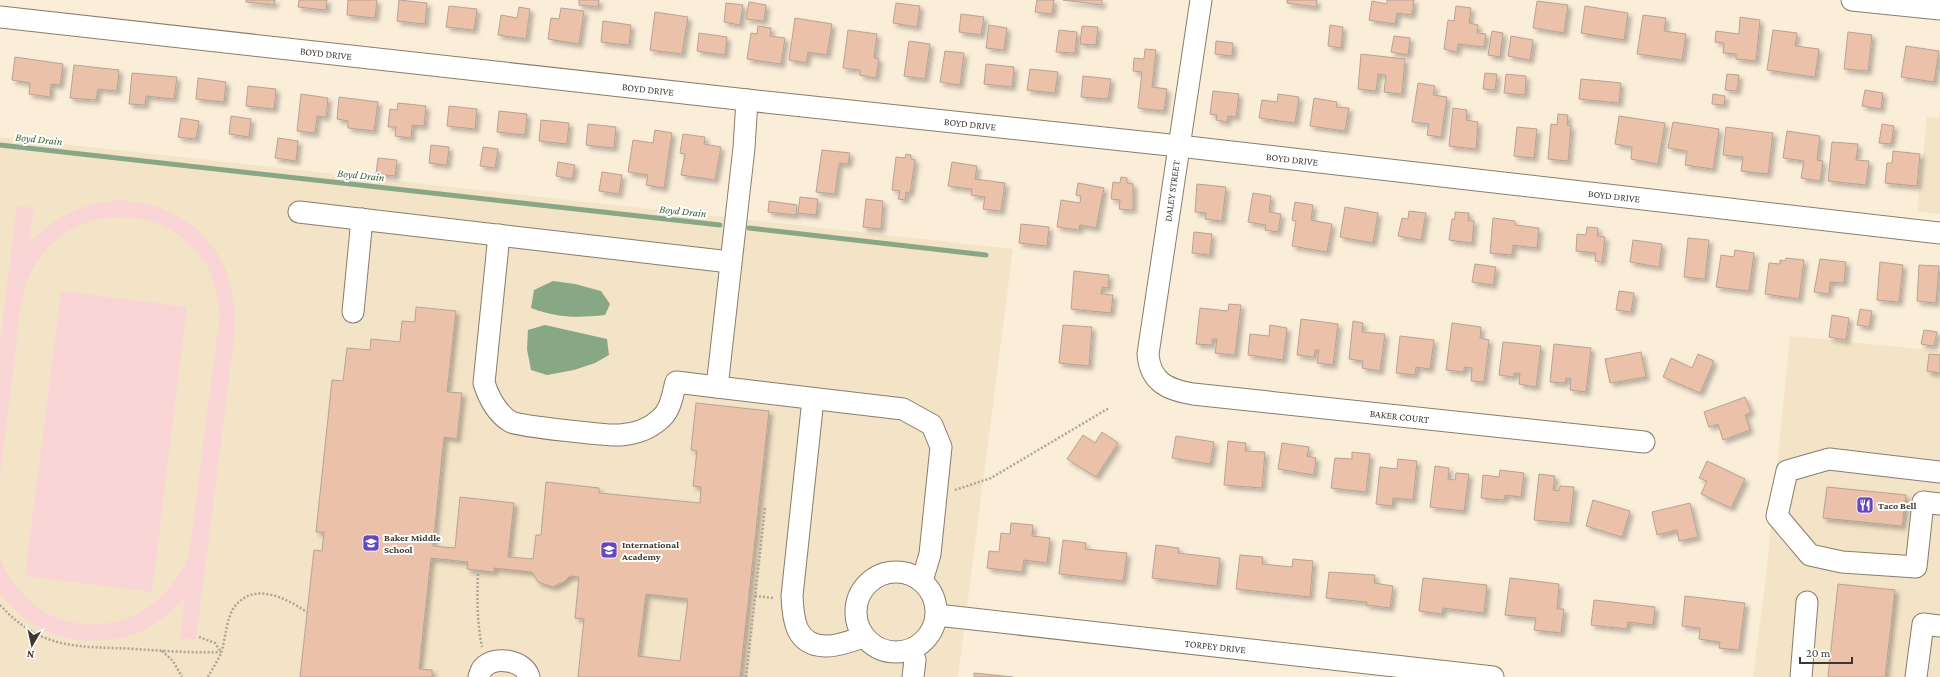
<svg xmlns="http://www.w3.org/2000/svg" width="1940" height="677" viewBox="0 0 1940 677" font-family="'Crimson Pro',serif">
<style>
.built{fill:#f3e3c7}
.green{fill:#f9d6d5}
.water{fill:#88a785}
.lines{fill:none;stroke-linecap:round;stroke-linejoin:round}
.stream{stroke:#88a785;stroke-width:5}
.building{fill:#ecc1a9;stroke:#b8a296;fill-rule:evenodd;filter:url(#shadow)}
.minor-casing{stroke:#897d6a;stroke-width:23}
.path{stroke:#afa595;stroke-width:2.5;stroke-dasharray:2 2;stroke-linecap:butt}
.minor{stroke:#fff;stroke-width:21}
.labels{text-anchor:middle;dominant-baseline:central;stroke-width:4;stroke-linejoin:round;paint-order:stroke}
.street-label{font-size:10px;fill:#3d3830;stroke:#fff}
.poi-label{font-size:10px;font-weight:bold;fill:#3d3830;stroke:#fff;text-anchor:start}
.water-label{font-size:11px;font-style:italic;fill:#325e2e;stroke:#fff}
</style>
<defs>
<filter id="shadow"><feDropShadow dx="3.5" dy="3.5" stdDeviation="2" flood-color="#0004"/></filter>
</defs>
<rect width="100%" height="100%" fill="#fbeed9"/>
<!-- built -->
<g class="built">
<path d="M1940,110V214L1917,211L1927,117L1939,118Z"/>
<path d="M0,137L1013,249L958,677H0Z"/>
<path d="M1790,336L1940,351V677H1753L1766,576Z"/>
</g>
<!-- green -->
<g class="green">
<path d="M117,200C192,203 239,255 235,330L196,640L180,638L185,598C174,609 163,619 150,627C101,654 32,641 0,593V558C37,650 154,645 189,554L220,313C218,297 215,281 207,266C166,198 67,201 31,272C19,295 19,324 16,349C11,391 5,433 0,475V342L17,206L34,208L29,244C54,217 81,204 117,200Z"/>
<path d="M61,291L187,307L152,592L25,576Z"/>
</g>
<!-- water -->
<g class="water">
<path d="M553,281L575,284L601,291L610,304L605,315C578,318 557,318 531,308L534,290Z"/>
<path d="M545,325L607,339L609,355L595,363L574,370L547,375L531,370L527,349L528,330Z"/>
</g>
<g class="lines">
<!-- stream -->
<g class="stream">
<path d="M0,145L720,225"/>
<path d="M749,228L986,255"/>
</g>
</g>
<!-- building -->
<g class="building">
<path d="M246,0H275L274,5L246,2Z"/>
<path d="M299,0H327L326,10L298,7Z"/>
<path d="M348,0H377L375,18L347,15Z"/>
<path d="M399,0L427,3L425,24L397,21Z"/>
<path d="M579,0H599L598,7L579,5Z"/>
<path d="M1037,0H1054L1052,14L1035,12Z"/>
<path d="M1063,0H1102V5Z"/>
<path d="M1287,0H1317L1316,7L1287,3Z"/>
<path d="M1387,0H1414L1412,15L1397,13L1395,24L1369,20L1372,1L1387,4Z"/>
<path d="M1537,1L1568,5L1564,33L1533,28Z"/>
<path d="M749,2L766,5L764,21L746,19Z"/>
<path d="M726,3L743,5L740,25L724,22Z"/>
<path d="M896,3L920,6L917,27L893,23Z"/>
<path d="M449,6L477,9L474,30L446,27Z"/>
<path d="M1456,6L1471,8L1469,23L1478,25L1477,33L1486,34L1484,47L1458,44L1457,52L1444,49L1448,20L1454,21Z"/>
<path d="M1585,6L1628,13L1624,40L1581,33Z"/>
<path d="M519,7L530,9L526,39L498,35L501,15L517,18Z"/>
<path d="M561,8L584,11L579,44L548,39L551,18L559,19Z"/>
<path d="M655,12L688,17L682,54L650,50Z"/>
<path d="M961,14L984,17L981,35L959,32Z"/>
<path d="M1643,15L1666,18L1664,31L1686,34L1682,60L1637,54Z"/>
<path d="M1740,17L1760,20L1756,61L1736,59V54L1723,53L1724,43L1715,42L1716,31L1739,34Z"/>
<path d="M795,18L832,24L827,55L808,52L806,63L789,60Z"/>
<path d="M603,21L631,25L629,45L601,42Z"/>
<path d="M989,25L1007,28L1004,50L986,48Z"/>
<path d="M1330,25L1343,27L1341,48L1328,46Z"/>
<path d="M758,26L771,28L770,36L785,38L781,64L747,59L751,33L757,34Z"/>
<path d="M1082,26L1098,27L1096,45L1080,44Z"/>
<path d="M848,30L877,34L874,58L879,59L876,78L860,75V70L843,68Z"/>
<path d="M1059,30L1077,32L1075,53L1056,52Z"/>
<path d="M1773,30L1797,33L1795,46L1819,49L1815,77L1767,70Z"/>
<path d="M1492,31L1503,33L1500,57L1488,55Z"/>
<path d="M1848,32L1872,35L1868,71L1844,69Z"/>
<path d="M699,33L727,37L725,55L697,51Z"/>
<path d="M1394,36L1410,38L1408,55L1391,52Z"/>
<path d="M1511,36L1533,40L1530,60L1508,56Z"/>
<path d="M909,41L930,44L925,79L904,76Z"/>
<path d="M1216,41L1233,43L1232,56L1215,54Z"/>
<path d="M1906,46L1939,51L1934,82L1901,77Z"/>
<path d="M1145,49L1156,50L1152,87L1167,89L1164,111L1138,108L1142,72L1133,71L1134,58L1144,59Z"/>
<path d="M945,51L964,53L960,85L940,82Z"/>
<path d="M1361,54L1405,59L1402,94L1384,92L1386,75L1378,74L1376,91L1358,89Z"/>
<path d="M15,57L63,64L60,85L51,84L50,97L29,94L30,83L12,80Z"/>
<path d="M986,64L1014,67L1012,87L984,84Z"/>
<path d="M74,65L119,70L117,91L98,89L96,100L70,98Z"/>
<path d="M1030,69L1058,72L1055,93L1027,90Z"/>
<path d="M132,73L177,77L174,99L146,96L145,105L129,104Z"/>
<path d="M1485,73L1497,74L1495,90L1483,89Z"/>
<path d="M1506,74L1526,76L1525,95L1504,93Z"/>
<path d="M1727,74L1739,75L1737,91L1725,90Z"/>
<path d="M1083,76L1111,79L1108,99L1081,97Z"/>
<path d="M198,78L226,82L224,102L196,99Z"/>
<path d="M1581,79L1621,83L1619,103L1579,99Z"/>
<path d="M1418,83L1435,86L1433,95L1447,97L1441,137L1427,135L1429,124L1412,122Z"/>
<path d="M248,86L276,89L274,109L246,106Z"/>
<path d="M1865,90L1883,93L1881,109L1862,106Z"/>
<path d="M1213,91L1239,94L1236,117L1228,116L1227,122L1216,120L1217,115L1210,114Z"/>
<path d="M301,94L328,98L326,117L317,116L315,133L297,131Z"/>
<path d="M1278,94L1299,97L1295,123L1259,118L1262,100L1277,102Z"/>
<path d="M1713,94L1725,96L1724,105L1712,104Z"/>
<path d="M339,97L378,102L374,131L348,128V121L337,119Z"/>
<path d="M1314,98L1337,102L1336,107L1349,108L1345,131L1310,126Z"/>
<path d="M398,103L426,106L424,126L412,125L411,138L395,136L396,127H388L390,109L397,110Z"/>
<path d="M449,106L477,109L475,129L447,126Z"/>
<path d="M1453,108L1467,110L1466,120L1478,122L1476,149L1449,146Z"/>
<path d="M499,111L527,114L525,135L497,132Z"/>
<path d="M1558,114L1568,115L1567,125L1571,126L1568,161L1548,159L1551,124L1557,125Z"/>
<path d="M231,116L251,119L249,137L229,134Z"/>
<path d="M1619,116L1665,123L1658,164L1631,159L1632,147L1615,144Z"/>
<path d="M181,118L199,121L196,139L178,137Z"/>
<path d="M541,120L569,123L567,144L539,141Z"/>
<path d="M1673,122L1719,129L1713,169L1685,165L1687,151L1668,148Z"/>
<path d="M588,124L616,127L614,148L586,145Z"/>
<path d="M1882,124L1894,126L1891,144L1879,143Z"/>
<path d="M1517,127L1537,129L1534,158L1514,156Z"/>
<path d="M1726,127L1773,133L1768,174L1741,171L1743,157L1723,155Z"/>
<path d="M655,130L672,133L664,188L646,185L648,175L628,172L633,140L653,143Z"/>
<path d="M1787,131L1820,136L1817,160L1823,161L1820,181L1801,178L1804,161L1783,158Z"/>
<path d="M683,134L705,137L704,144L721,147L715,180L681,175L685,154L680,153Z"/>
<path d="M278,138L298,141L296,161L275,158Z"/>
<path d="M1832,142L1858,144L1856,160L1869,161L1866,185L1828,181Z"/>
<path d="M431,145L449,147L447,165L429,163Z"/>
<path d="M483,147L498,149L495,168L480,166Z"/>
<path d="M822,150L850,153L848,164L839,163L835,194L816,192Z"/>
<path d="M1893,151L1920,154L1917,186L1885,183L1887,163H1892Z"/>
<path d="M906,154L911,155V159L915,160L910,193L906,192L905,200L898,199L900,191L892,190L896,157L905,158Z"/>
<path d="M378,158L397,160L395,176L376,174Z"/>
<path d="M558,162L575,165L572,179L556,176Z"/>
<path d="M952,162L977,166L975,179L1005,183L1001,211L983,209L985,197L971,195L972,189L948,186Z"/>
<path d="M602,172L622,175L619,194L599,191Z"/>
<path d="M1121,177L1127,178V183L1133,184V210L1119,209L1120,200L1111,199L1113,182L1120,183Z"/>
<path d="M1078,183L1104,188L1096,228L1080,225L1079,230L1057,227L1061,200L1080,203L1081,196L1076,195Z"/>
<path d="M1197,184L1226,187L1222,221L1205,219L1206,213L1195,212Z"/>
<path d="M1253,193L1271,196L1269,212L1281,214L1278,232L1265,230L1266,225L1248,222Z"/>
<path d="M800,197L818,199L816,215L798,213Z"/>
<path d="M866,199L883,201L881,229L863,227Z"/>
<path d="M769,201L797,205L796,215L768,212Z"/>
<path d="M1295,202L1313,205L1311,220L1332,224L1327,252L1292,246L1296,221L1292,220Z"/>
<path d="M1345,207L1378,213L1373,243L1340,237Z"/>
<path d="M1409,211L1426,213L1421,240L1398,236L1402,218L1408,219Z"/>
<path d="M1455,212L1469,213L1468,221H1474L1472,243L1449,240L1452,219H1455Z"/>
<path d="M1493,218L1515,221V225L1539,228L1537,248L1513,245L1512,255L1490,253Z"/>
<path d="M1021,224L1049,227L1047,246L1019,243Z"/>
<path d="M1587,227L1598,228L1597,236L1605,237L1602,262L1595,261L1596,253L1576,251L1577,234L1586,235Z"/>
<path d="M1194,232L1212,234L1210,255L1192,253Z"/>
<path d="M1688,238L1709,240L1705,279L1684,277Z"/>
<path d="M1633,240L1662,244L1659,267L1630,262Z"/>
<path d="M1735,250L1754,253L1749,291L1716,287L1721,255L1734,257Z"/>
<path d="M1786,258L1804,260L1799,299L1765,294L1769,263L1780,264V260L1785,261Z"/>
<path d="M1820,259L1846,262L1844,283L1830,282L1829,294L1814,292Z"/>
<path d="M1880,262L1903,265L1899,302L1877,300Z"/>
<path d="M1475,264L1496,267L1493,285L1472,282Z"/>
<path d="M1919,265L1939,266L1936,303L1917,301Z"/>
<path d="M1074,271L1109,275L1108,288L1102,287L1101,294L1113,295L1111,313L1071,309Z"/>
<path d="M1619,291L1634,293L1631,312L1616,310Z"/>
<path d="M1229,304L1241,305L1235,355L1215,353L1217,339H1212V345L1196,344L1200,308L1228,311Z"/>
<path d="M416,307L456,311L447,392L462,393L457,439L444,437L433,546L455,548L460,497L514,503L508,557L533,559L536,535H541L546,482L599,488V493L700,503L701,487L693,486L697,451L691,450L696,403L769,411L740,677H578L584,619L575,618L579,577L570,576L565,581L553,587L538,582L532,572L494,568V572L467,569L468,562L431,558L419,669L432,670V677H300L314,550L322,551L324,532H316L332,380L343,381L347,348L370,350L371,339L400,342L402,321L415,322ZM646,594L688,599L680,661L638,656Z"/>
<path d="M1860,309L1872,311L1869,327L1857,325Z"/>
<path d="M1832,315L1849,318L1846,340L1829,337Z"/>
<path d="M1301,319L1338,324L1333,365L1317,363L1319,350H1315L1314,357L1297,355Z"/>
<path d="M1353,321L1363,323L1362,332L1385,334L1380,371L1362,368L1363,361L1349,359Z"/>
<path d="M1452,323L1481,327L1480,338L1489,340L1484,382L1471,381L1472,368L1464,367V372L1446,370Z"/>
<path d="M1063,325L1092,327L1089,366L1059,363Z"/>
<path d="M1270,325L1287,328L1283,360L1248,355L1250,334L1269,336Z"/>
<path d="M1924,330L1937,332L1934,346L1921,344Z"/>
<path d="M1400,336L1434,340L1430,369L1416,367L1415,375L1396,373Z"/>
<path d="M1503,342L1541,346L1536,387L1519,384L1520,373H1514V377L1499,375Z"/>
<path d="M1554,344L1591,348L1586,392L1570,390L1571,378H1566L1565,383L1550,382Z"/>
<path d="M1641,352L1646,377L1610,383L1605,359Z"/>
<path d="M1698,354L1714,361L1700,393L1663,377L1671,358L1692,368Z"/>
<path d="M1929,354L1940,355V373L1927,371Z"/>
<path d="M1745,397L1751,412L1745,415L1750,430L1723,440L1718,424L1709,427L1704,412Z"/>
<path d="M1102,432L1118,443L1096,477L1067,459L1083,435L1095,443Z"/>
<path d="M1176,436L1214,442L1210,464L1172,458Z"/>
<path d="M1228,441L1246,443L1245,451L1265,452L1262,488L1224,485Z"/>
<path d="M1282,443L1309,447L1307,456L1316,458L1314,475L1278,469Z"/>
<path d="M1352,452L1370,454L1366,492L1331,488L1335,458L1352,459Z"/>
<path d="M1398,459L1417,461L1413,500L1393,498L1392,506L1376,504L1380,467L1397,469Z"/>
<path d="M1707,461L1745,479L1731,508L1701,494L1707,481L1699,478Z"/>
<path d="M1435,466L1449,468L1448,479L1455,480L1456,473L1469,474L1464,511L1430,507Z"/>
<path d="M1500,470L1524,473L1521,497L1505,495L1504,500L1481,498L1483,475L1499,477Z"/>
<path d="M1539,474L1555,476L1553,490L1559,491L1560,486L1574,487L1570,523L1534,520Z"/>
<path d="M1827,487L1906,495L1902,526L1823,518Z"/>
<path d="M1593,500L1630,511L1622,537L1586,526Z"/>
<path d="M1690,503L1698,537L1679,541L1677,530L1657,535L1652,512Z"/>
<path d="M1011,523L1033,525L1032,536L1050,538L1047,563L1024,560L1022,572L987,568L989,551L999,552L1001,533L1010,534Z"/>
<path d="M1063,540L1086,543L1085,549L1127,553L1123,581L1059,574Z"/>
<path d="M1156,545L1179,548L1178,553L1220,558L1217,586L1152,578Z"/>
<path d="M1240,555L1263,557L1262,564L1292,567L1293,559L1313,561L1310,597L1236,589Z"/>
<path d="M1329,572L1375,575L1374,583L1393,586L1390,608L1366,605L1367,602L1326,598Z"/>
<path d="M1423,578L1487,585L1484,613L1443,608L1442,614L1419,611Z"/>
<path d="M1510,578L1559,584L1557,609H1564L1561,633L1534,630L1536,618L1505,615Z"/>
<path d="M1838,584L1895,590L1885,677H1828Z"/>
<path d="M1685,596L1745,603L1739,650L1719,648L1720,642L1699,639L1700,628L1682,626Z"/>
<path d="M1594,600L1655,607L1653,625L1628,622L1627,629L1591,625Z"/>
<path d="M974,673L1013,677H974Z"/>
</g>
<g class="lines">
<!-- minor casing -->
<g class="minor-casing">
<g id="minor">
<path id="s1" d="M1201,0L1148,354C1150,382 1168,390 1193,394L1644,442"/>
<path d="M1852,0L1940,9"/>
<path id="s2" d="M0,17L747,100L1179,146L1940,233"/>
<path d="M747,100L744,148L717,387L903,409L932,425L941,447L930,554L922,581"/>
<path d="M299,212L730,262"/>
<path d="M499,235L484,383C489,398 496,413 511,422C520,426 608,436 620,435C634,434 649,429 659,420C671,411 672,396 676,382L717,387"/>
<path d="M353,312L362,219"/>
<path d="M813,399L792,596C793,619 795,645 825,646C837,647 853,640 864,637"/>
<path d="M1940,472L1829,459L1787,471L1777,516L1810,555L1842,562L1916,567L1923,502L1940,504"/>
<circle cx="896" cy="612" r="40"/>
<path id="s3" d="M937,615L1493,677"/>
<path d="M910,650L915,660L913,677"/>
<path d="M479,677C480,674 481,670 483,668C495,655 524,660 529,677"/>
<path d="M1801,677L1807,602"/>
<path d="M1916,677L1923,624L1940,626"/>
</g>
</g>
<!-- path -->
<g class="path">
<path d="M955,490L991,478L1109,408"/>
<path d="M478,574C477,599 477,622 482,647"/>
<path d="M755,596L774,598"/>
<path d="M0,605C42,651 78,646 136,649C164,651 193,653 221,652"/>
<path d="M199,637L215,643L221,652"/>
<path d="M162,651L173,661L182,677"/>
<path d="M208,677C212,669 218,661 221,653C226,638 226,618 235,606C255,581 287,599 307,612"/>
<path d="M746,677L765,507"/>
</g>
<!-- minor -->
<use href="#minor" class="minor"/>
</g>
<!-- icons -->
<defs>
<g id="restaurant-square" transform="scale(0.9)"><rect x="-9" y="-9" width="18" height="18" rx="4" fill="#6448c1" stroke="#fff"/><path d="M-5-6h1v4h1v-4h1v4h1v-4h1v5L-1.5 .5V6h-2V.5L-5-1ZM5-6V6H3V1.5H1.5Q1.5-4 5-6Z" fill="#fff"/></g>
<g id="school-square" transform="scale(0.9)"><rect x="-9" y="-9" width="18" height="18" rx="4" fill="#6448c1" stroke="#fff"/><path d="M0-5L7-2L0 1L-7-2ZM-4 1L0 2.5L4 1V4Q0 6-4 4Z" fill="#fff"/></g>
</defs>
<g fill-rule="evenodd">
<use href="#restaurant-square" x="1865" y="505"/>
<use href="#school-square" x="371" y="543"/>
<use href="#school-square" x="609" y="550"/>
</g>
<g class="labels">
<!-- street labels -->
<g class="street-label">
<text stroke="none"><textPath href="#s2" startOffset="328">BOYD DRIVE</textPath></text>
<text stroke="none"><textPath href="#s2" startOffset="652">BOYD DRIVE</textPath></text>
<text stroke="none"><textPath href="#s2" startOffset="976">BOYD DRIVE</textPath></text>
<text stroke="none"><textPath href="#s2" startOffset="1300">BOYD DRIVE</textPath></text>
<text transform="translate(1172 191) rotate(-82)">DALEY STREET</text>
<text stroke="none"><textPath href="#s2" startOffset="1624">BOYD DRIVE</textPath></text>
<text stroke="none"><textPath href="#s1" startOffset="632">BAKER COURT</textPath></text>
<text stroke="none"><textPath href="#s3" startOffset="280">TORPEY DRIVE</textPath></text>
</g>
<!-- poi labels -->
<g class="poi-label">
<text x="1878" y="505">Taco Bell</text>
<text x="384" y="537">Baker Middle<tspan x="384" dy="12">School</tspan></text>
<text x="622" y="544">International<tspan x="622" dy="12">Academy</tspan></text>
</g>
<!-- water labels -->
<g class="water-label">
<text transform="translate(39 139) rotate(6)">Boyd Drain</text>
<text transform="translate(361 175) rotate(6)">Boyd Drain</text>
<text transform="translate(683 211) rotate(6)">Boyd Drain</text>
</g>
</g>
<!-- north arrow -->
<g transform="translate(32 645) rotate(189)" stroke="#ffffff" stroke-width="3" paint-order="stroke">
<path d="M0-3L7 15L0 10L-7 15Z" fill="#3d3830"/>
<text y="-6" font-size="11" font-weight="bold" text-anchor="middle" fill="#3d3830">N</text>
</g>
<!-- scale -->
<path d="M1800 657v6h52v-6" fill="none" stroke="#3d3830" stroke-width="2"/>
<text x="1806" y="657" font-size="12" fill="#3d3830" stroke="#ffffff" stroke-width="3" paint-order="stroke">20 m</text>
</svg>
